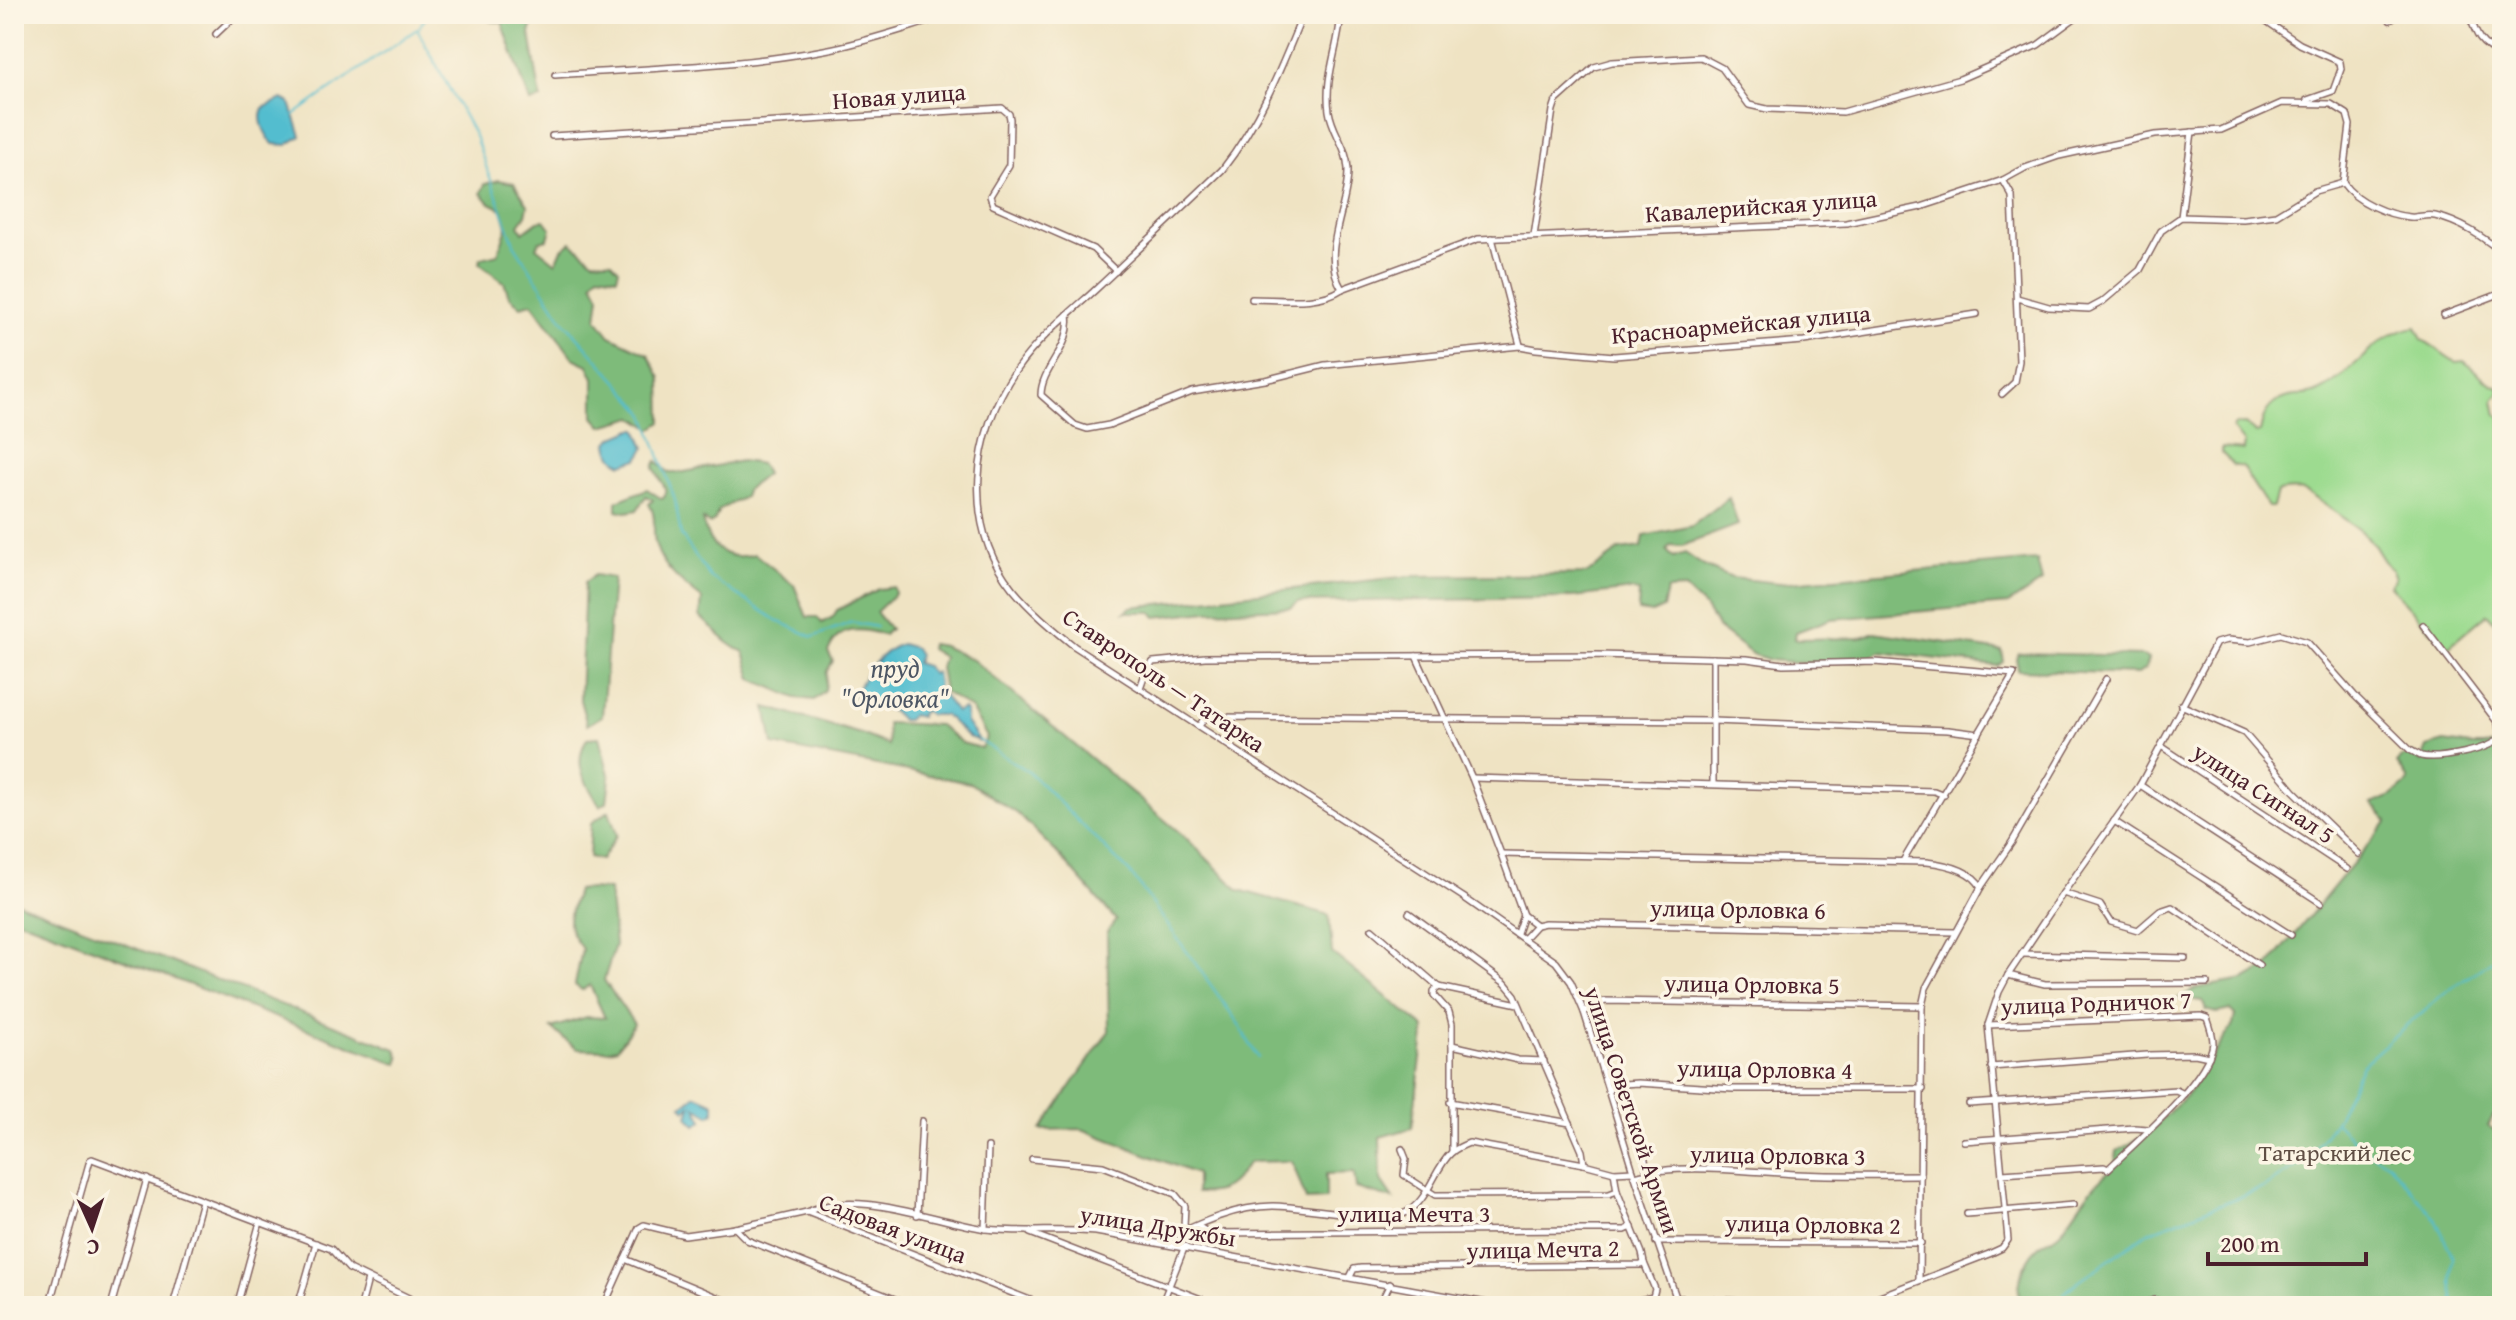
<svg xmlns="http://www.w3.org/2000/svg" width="2516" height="1320" viewBox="0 0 2516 1320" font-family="'Gentium Book Plus',serif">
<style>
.green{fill:#9ddb90;stroke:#747d5e;stroke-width:2}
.forest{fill:#7ebb7a;stroke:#646d52;stroke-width:2}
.water{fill:#52bdcf;stroke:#4e6e7d;stroke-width:2}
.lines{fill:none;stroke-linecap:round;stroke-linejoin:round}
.stream{stroke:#52bdcf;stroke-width:2}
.minor-casing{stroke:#846460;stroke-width:8}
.minor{stroke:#fff;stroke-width:5}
.labels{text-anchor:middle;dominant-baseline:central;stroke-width:7;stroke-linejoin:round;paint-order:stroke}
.street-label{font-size:24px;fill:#4a1f2b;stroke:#fcf5e5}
.park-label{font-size:24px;fill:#5f4e44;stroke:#fcf5e5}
.water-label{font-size:26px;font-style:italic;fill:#4d5664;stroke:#fcf5e5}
</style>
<rect width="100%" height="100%" fill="#fcf5e5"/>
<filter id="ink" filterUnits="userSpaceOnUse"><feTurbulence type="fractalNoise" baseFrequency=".0125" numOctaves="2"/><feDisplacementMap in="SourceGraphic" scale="16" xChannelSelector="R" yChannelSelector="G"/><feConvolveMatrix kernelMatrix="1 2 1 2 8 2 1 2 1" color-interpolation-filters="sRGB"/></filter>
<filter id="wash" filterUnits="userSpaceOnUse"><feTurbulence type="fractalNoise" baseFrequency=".006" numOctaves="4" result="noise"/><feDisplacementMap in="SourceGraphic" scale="32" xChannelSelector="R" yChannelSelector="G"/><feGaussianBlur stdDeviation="1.8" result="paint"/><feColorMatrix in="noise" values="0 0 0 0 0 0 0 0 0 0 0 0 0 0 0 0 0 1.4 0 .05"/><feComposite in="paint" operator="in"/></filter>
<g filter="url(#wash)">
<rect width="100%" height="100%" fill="#efe3c3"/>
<!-- green -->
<path class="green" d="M2416,327L2422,340C2434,345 2444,356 2456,362L2464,361L2487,381L2502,389L2494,400L2497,415L2502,417V630L2487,614L2447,648L2390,586L2395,578L2392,570C2383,563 2378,549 2370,540C2365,533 2310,493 2303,491C2295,489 2285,491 2277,492L2273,507H2268L2242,467L2233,465L2222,453V448L2243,450L2244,443L2233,429L2235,425L2245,424L2256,433L2260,432C2263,418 2265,409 2278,401C2289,394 2307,397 2319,391C2356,373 2374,333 2416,327Z"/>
<!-- forest -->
<g class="forest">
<path d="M488,14H535L530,34L541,99L530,102L502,22L490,21Z"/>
<path d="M499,180L514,183L528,205L526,215L519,225L523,232L538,221L545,220L551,228L548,239L539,241L536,247L556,263L562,249L571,242L593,260L611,261L619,269L617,277L599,274L593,282L600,296L597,319L610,336L648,354L661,378L662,422L652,429L634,417L602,426L594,417V378L588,365L573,358L532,303L521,306L509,296L504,282L479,263L481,258L498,254L507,227L502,209L490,203L481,193L485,184Z"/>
<path d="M657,461L669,473H679L741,461L761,464L766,474L746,490L744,497L719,510L715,520L710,524L703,520C708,549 727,562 755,554L794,585L807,617H817L822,623L833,617L837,610L879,589L894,587L895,594L876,612L890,629L884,635C861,628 838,625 828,652L833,661L827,671L825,691L814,700L796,698L752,679L744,652C726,645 716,630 700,617L702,599C685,586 662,568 656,546C651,531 658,517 649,504L653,500L646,496L637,510L626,512L617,510V501L647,489L662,499L665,496V488L654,467Z"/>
<path d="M1729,498L1738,525L1682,546L1670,545L1667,551L1673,557L1685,553L1704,566L1732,578L1779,583L2037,560L2042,582L2008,604L1831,619L1796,632L1795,639L1860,638L1874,632L2002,651L2004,662L1997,666L1880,652L1867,660L1803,663L1770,660L1752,654L1717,627L1707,610L1685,589L1667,590L1663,608L1652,613L1638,611L1639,592L1633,590L1564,598L1298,602L1291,608L1208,611L1156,617L1152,612H1125L1131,607L1410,576L1587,574L1620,550L1642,547L1644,536L1692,526Z"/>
<path d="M595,575L613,578L602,716L587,725L580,700L585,582Z"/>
<path d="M931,644L943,646L973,660L1185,837L1239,890L1329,915L1332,953L1425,1028L1412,1128L1380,1137L1381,1181L1393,1199L1356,1188L1354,1173L1326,1174V1199L1306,1200L1292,1161L1249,1162C1232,1185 1227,1194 1196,1193V1174L1082,1129L1041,1130L1109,1031L1107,932L1116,920L1061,857L1018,814L970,783L773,745L766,707L861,734L888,745L887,723L939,725L962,743L981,748L987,737L971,709L944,692L940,667L943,657L930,649Z"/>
<path d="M2018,653L2143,656L2148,659L2145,669L2138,674L2018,670L2016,658Z"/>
<path d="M599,737L610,778L607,802L600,806C585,781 572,766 587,738Z"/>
<path d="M2444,742L2471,746H2502V1109L2500,1113L2493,1116L2488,1126L2502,1134V1306H2200C2181,1294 2149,1293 2130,1306H2021C2014,1290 2024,1260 2037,1248C2044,1241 2055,1239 2062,1230C2078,1209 2092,1182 2115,1167L2117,1151L2148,1133L2189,1092L2233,1025L2235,1015L2230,1010L2217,1013L2206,1010L2202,1001L2179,998L2197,988L2244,980L2268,967L2388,821L2372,804L2392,796L2407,783L2408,780L2397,763L2400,758L2413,754L2421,762L2427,747Z"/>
<path d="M609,811L617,835L601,860L589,857L591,823Z"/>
<path d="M585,889L609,890L615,945L604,980L634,1024L617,1048L609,1050L577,1049L551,1028L587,1017L605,1018L590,985L582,990L575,985L582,949C563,923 568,921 577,890Z"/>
<path d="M14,901L396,1049L400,1058L398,1064L14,918Z"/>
</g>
<!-- water -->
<g class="water">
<path d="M282,99L290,103L301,136L287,145L273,144C265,134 257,121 263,108Z"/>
<path d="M633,429H637L645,448L638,459L623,464C613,460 610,455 608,443L612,438Z"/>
<path d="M901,644L915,648L919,655L916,663L926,666L932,674L936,672L938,685L935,691L942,694L956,712L963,709L966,712V722L979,741L968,737L945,715H930L923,710L920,717L912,715L907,720H901C891,706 877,707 862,707L855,696C862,675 880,652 901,644Z"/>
<path d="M696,1095L714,1103V1112L710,1115L696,1107L703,1120L696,1125L688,1117L691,1106L686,1110L682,1106Z"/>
</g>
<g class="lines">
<!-- stream -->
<g class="stream">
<path d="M417,29L475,136L515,246L562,319L644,412L675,500L681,535L710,577L776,620L813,637L852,622L876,627"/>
<path d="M294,115L417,29L429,14"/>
<path d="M979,740L1030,773L1132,875L1238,1023L1258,1058"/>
<path d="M2063,1293L2148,1232L2263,1188L2306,1160L2335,1122"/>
<path d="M2454,1306L2451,1282L2453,1257L2435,1218L2389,1164L2361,1148L2335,1122L2362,1065L2443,994L2502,954"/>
</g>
</g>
</g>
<g filter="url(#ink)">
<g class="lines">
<!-- minor casing -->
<g class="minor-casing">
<g id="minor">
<path d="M1303,14C1281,69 1259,123 1222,170C1179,211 1136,252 1093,292C1066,316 1036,341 1016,370C972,434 962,525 1012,588C1030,610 1052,628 1074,646L1463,897L1556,962L1571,982L1584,1012L1633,1171L1679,1306"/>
<path d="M1341,14C1339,47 1324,77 1329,111C1332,132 1347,146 1348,169C1349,208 1319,252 1342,289L1478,239L1846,223L1921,207L2003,180L2025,168L2059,156L2155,135L2221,130L2282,103L2331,104L2347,114L2350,125L2343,183C2356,202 2387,215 2410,217C2418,218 2426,214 2435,216C2461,222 2481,236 2502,252"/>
<path d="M2256,14L2300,44L2340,62L2341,69L2333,91L2307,100"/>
<path d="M2469,14C2476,35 2480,46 2502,54"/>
<path d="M2390,20L2401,14"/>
<path d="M216,34L237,14"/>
<path d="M555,75C645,68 735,67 824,50C868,42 911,26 954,14"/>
<path d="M552,136L1002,108L1009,114L1010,119L1009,165L990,196L993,205L1093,249L1116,271"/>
<path d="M2181,217L2192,132"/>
<path d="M1534,236L1553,110L1556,101L1594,67L1612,62L1701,57L1722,68L1749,105L1767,109L1843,112L1960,79L2038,45L2080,14"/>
<path d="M1492,238L1520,345"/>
<path d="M2017,298L2049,307L2089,309L2102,302L2140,270L2161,231L2181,217L2243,219L2276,215L2315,191L2343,183"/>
<path d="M1252,299C1280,299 1319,305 1342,289"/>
<path d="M1068,314C1073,348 1041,367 1041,395L1075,425L1087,429L1109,425L1192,392L1265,380L1325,365L1520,346L1536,349L1614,356L1804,341L1977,314"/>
<path d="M2444,315L2502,293"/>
<path d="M2002,394L2015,382L2019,361L2012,196L2003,180"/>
<path d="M1416,656L1472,778L1501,854L1523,915L1517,933"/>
<path d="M1140,688L1146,671L1153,662L1205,657L1598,655L1747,659L1783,664L1875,662L2014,674L1903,861"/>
<path d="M2181,705L2244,733L2294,791L2359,854"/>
<path d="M1199,726L1204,719L1212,717L1713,721L1948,730L1979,734"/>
<path d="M2161,746L2347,869"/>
<path d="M1472,778L1934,791L1944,795"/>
<path d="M1713,784V658"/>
<path d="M2140,785L2321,903"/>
<path d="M2114,821L2291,935"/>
<path d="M1501,854L1926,862C1945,864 1971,869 1981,887"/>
<path d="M2063,893L2100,905L2111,922L2138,930L2160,911L2172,907L2259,965"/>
<path d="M1409,913L1505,983L1515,995L1582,1151L1584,1164"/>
<path d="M1523,915L1536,925"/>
<path d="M1372,929L1439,987"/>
<path d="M1524,938L1536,925L1545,923L1955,932"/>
<path d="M2022,954L2185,958"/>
<path d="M2008,975L2045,984L2207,983"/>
<path d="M1439,987L1434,991V995L1449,1012L1452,1024V1152"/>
<path d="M1439,987L1518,1004"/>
<path d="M1584,1012L1605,1001L1922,1006"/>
<path d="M1988,1025L2201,1016L2207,1018C2210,1026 2213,1034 2213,1043C2209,1080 2135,1143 2108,1169L2104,1167L2002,1174"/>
<path d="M1452,1045L1518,1060L1544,1061"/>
<path d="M1991,1067L2147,1055L2195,1054L2209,1057"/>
<path d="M1608,1089L1624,1084L1638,1083L1733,1089H1923"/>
<path d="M1450,1102L1570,1123"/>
<path d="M1969,1104L2176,1090L2184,1094"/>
<path d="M1964,1141L2134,1128L2148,1129"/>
<path d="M1642,1142L1647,1172"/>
<path d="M1402,1149L1406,1159L1404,1175L1435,1195L1609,1194L1617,1191"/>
<path d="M1032,1159L1103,1166L1175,1194L1185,1206L1184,1226L1187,1230"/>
<path d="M1635,1176C1679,1162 1749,1172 1796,1174C1838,1176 1879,1175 1921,1175"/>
<path d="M807,1212C857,1188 932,1221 986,1229C1023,1233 1059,1229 1096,1232L1503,1306"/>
<path d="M1967,1214L2073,1205"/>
<path d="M917,1215L922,1121"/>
<path d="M1198,1226L1209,1233L1580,1230H1625L1632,1227"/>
<path d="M735,1228L747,1240L912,1306"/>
<path d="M985,1229L988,1147"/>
<path d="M1030,1233L1219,1306"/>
<path d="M1162,1241C1196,1225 1234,1206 1273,1206C1301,1206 1384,1222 1403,1214C1429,1203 1433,1169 1452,1152C1457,1148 1464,1145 1469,1143L1584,1164L1614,1172L1633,1171"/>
<path d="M1656,1242L1921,1243"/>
<path d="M625,1259L738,1306"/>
<path d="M1350,1277L1354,1269L1361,1268L1641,1265L1644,1263L1642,1253L1617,1191L1614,1172"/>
<path d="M1919,1280L1922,1006L1926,988L1981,887L2012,842L2106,679"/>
<path d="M1676,1298L1843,1306"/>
<path d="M1383,1299L1402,1306"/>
<path d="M1589,1303L1636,1301L1653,1297L1655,1289L1644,1263"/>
<path d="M49,1306L90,1160L92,1159L331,1249L349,1269L425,1306"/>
<path d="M111,1306L147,1179"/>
<path d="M173,1306L202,1201"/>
<path d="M237,1306L260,1222"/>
<path d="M298,1306L316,1243"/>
<path d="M361,1306L368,1279"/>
<path d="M604,1306L639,1228L644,1225L685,1235L735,1228L807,1212L1045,1306"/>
<path d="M1161,1306L1185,1246"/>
<path d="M1379,1306L1390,1284"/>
<path d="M1854,1306L1989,1254L2002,1248L2008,1240L1988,1025L1999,992L2008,975L2063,893L2140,785L2216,643L2227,640L2250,642L2281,634L2307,642L2354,695L2410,750C2412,751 2419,755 2421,756C2437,760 2491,750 2500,737L2498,723L2423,625"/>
<path d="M2137,1306L2154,1300L2182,1306"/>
</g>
</g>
<!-- minor -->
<use href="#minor" class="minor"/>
</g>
</g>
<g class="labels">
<!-- street labels -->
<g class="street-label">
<text transform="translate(899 96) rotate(-4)">Новая улица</text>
<text transform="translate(1761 206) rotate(-4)">Кавалерийская улица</text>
<text transform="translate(1741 324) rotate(-5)">Красноармейская улица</text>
<text transform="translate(1164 680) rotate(34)">Ставрополь — Татарка</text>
<text transform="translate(2264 793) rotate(33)">улица Сигнал 5</text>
<text transform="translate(1738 909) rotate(1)">улица Орловка 6</text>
<text transform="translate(1752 984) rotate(1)">улица Орловка 5</text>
<text transform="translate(2096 1003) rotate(-2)">улица Родничок 7</text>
<text transform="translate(1765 1069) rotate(1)">улица Орловка 4</text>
<text transform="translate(1632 1110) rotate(72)">улица Советской Армии</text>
<text transform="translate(1778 1155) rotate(1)">улица Орловка 3</text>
<text x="1414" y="1213">улица Мечта 3</text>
<text transform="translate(1813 1224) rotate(1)">улица Орловка 2</text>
<text transform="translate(1158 1226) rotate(9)">улица Дружбы</text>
<text transform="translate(893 1228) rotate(21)">Садовая улица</text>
<text transform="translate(1543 1249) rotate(-1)">улица Мечта 2</text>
</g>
<!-- park labels -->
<g class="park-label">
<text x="2335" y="1152">Татарский лес</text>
</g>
<!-- water labels -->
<g class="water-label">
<text x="895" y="667">пруд<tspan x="895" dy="30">"Орловка"</tspan></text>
</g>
</g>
<!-- margin -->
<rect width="2516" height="1320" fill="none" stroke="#fcf5e5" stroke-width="48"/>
<!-- north arrow -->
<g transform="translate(92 1228) rotate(177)" stroke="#fcf5e5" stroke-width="6" paint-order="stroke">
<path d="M0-6L14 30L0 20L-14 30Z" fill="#4a1f2b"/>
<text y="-12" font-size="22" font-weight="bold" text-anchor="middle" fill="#4a1f2b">С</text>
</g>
<!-- scale -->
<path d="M2208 1252v12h158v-12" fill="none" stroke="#4a1f2b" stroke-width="4"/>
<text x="2220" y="1252" font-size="24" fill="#4a1f2b" stroke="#fcf5e5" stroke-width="6" paint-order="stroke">200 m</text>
</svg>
